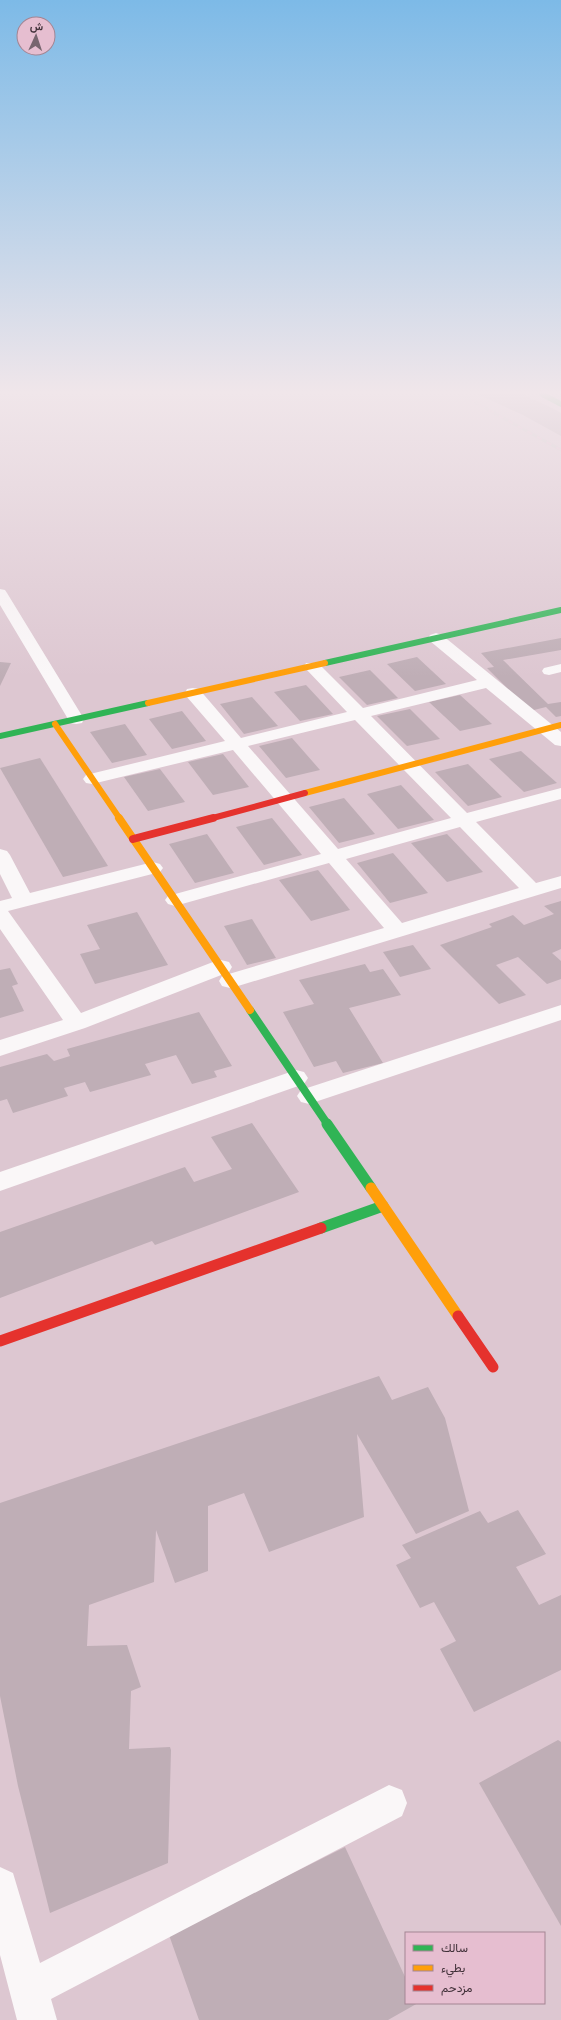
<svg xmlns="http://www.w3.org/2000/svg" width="561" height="2020" viewBox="0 0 561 2020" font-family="'Space Grotesk',Vazirmatn,sans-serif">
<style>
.building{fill:#bfaeb6}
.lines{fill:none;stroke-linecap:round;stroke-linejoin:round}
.lane{fill:#faf7f8;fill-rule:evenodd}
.street{fill:#faf7f8;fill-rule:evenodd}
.fast-far3{stroke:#30b455;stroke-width:5.5}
.fast-far2{stroke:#30b455;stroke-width:6}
.fast-far1{stroke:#30b455;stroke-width:8}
.fast{stroke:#30b455;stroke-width:11}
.slow-far2{stroke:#ff9f0a;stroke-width:6}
.slow-far1{stroke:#ff9f0a;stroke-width:8}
.slow{stroke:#ff9f0a;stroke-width:11}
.jam-far2{stroke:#e5322d;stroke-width:6}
.jam-far1{stroke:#e5322d;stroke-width:8}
.jam{stroke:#e5322d;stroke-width:11}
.rail-casing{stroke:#cec8ca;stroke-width:3}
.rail{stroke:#e6bed0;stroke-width:2;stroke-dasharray:5.5;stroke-linecap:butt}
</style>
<rect width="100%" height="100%" fill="#ddc7d1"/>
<!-- building -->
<g class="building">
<path d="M477,394H522L552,408L561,413V436L523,415Z"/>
<path d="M561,638V650L503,660L548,704L561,702V716L556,717L546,707L530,711L487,668L494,667L481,653Z"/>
<path d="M417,657L446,684L415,691L387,664Z"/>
<path d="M0,662L11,663L0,686Z"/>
<path d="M370,670L398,698L367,705L339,677Z"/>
<path d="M306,685L333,714L300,721L274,692Z"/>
<path d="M460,695L492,724L460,731L429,702Z"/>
<path d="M252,697L278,726L244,734L220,704Z"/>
<path d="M410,709L440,739L407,746L377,716Z"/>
<path d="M182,711L206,741L172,749L149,719Z"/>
<path d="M125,724L147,755L112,763L90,732Z"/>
<path d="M292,738L320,770L286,778L259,746Z"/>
<path d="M521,751L557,783L524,792L489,759Z"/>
<path d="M223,754L249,787L213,795L188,762Z"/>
<path d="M40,758L108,866L63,877L0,768Z"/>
<path d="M468,764L502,797L468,806L435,772Z"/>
<path d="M160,769L185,802L148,811L124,777Z"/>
<path d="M401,785L434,820L398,829L367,794Z"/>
<path d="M344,798L375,834L339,843L309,807Z"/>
<path d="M272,818L302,855L264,865L236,827Z"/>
<path d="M207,834L234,873L195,883L169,844Z"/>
<path d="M447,834L483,872L447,882L411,843Z"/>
<path d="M393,853L428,893L390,903L357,863Z"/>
<path d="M318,870L350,910L311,921L279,880Z"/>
<path d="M561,901V949L552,953L561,961V979L547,984L518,957L496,965L526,995L499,1004L440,945L492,927L489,924L513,915L524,925L554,914L544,906Z"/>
<path d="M137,912L168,965L95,984L80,954L100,949L87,925Z"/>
<path d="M252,919L276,958L247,965L224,926Z"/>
<path d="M413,945L431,969L400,977L383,952Z"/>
<path d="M365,964L370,972L383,969L401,995L349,1008L383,1063L343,1073L336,1061L314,1067L283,1012L314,1004L299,980Z"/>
<path d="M10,968L18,984L12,986L24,1011L0,1018V970Z"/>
<path d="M199,1012L232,1066L214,1071L217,1077L192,1084L176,1055L145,1064L151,1075L90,1092L85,1082L64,1088L68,1096L13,1113L7,1099L0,1101V1067L47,1054L54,1061L70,1056L67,1049Z"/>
<path d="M252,1123L299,1192L155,1245L152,1241L0,1298V1232L185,1167L194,1182L232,1169L211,1137Z"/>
<path d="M379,1376L392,1400L428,1387L445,1418L469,1511L416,1534L357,1434L364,1517L269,1552L244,1493L208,1506V1571L175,1583L156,1530L154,1582L89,1605L87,1646L127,1645L141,1687L131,1691L129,1749L170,1747L171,1750L168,1863L50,1913L18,1786L0,1696V1503Z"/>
<path d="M518,1510L546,1554L516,1567L539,1605L561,1595V1670L474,1712L440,1649L456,1641L434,1602L420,1608L396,1565L411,1558L402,1545L480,1511L488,1523Z"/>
<path d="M558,1740L561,1742V1926L479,1783Z"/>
<path d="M345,1847L406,1979V2003H418L388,2020H199L169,1935Z"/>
</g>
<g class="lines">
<!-- lane -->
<path class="lane" d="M561,664V672L549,675L544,674L542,671L544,668Z"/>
<!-- street -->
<g class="street">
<path d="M0,589L5,590L7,593L84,719L82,723L76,724L70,723L68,719L0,605Z"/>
<path d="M436,633L442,635L561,732V746L555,745L486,688L371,716L467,813L561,788V799L476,822L536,883L561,876V888L238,986L230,988L222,986L219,981L222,976L384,928L329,863L182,904L175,906L168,904L165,900L168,896L321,854L233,750L92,784L86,783L83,779L86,775L225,741L187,697L185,693L187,689L193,688L199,689L241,738L347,712L306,669L304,666L306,663H318L363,708L477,680L430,641L428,638L430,635ZM355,720L451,818L338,849L248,746ZM460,827L519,888L402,923L346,859Z"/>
<path d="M0,849L7,851L10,855L30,893L153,862L160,864L163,868L160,872L8,911L81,1013L213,962L221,960L229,962L232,967L229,972L85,1028L0,1056V1040L63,1020L0,929V901L12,898L0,874Z"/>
<path d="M561,1005V1020L309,1104L301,1102L297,1096L301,1090Z"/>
<path d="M296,1070L304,1072L308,1078L304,1084L0,1191V1172Z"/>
<path d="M389,1785L402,1790L407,1803L402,1816L51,1999L57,2020H17L0,1955V1867L13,1873L40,1963Z"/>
</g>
<!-- fast-far3 -->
<path class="fast-far3" d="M542,394L561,404"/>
<!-- fast-far2 -->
<g class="fast-far2">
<path d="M325,663L561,610"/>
<path d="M0,736L148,703"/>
</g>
<!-- fast-far1 -->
<path class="fast-far1" d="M250,1010L328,1125"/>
<!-- fast -->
<g class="fast">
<path d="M327,1124L371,1188"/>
<path d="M321,1228L383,1206"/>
</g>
<!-- slow-far2 -->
<g class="slow-far2">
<path d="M148,703L325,663"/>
<path d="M55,724L120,819"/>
<path d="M305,793L561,725"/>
</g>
<!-- slow-far1 -->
<path class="slow-far1" d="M119,818L250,1010"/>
<!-- slow -->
<path class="slow" d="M371,1188L458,1316"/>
<!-- jam-far2 -->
<path class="jam-far2" d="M209,819L305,793"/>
<!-- jam-far1 -->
<path class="jam-far1" d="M133,839L213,818"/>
<!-- jam -->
<g class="jam">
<path d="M458,1316L493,1367"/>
<path d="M0,1341L321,1228"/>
</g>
<!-- rail casing -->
<g class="rail-casing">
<path id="rail" d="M460,394L561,450"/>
</g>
<!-- rail -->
<use href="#rail" class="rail"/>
</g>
<!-- sky -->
<linearGradient id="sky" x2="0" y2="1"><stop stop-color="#7dbae7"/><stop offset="0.58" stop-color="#f0e6ea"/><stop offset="1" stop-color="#f0e6ea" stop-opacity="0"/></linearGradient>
<rect width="561" height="677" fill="url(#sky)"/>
<!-- legend -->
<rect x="405" y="1932" width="140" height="72" fill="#e6bed0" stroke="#a48593"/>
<rect x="413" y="1945" width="20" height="6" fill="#30b455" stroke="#a48593"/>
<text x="441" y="1952" font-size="12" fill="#403038">سالك</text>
<rect x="413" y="1965" width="20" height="6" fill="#ff9f0a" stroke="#a48593"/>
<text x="441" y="1972" font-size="12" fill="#403038">بطيء</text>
<rect x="413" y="1985" width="20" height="6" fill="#e5322d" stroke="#a48593"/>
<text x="441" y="1992" font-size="12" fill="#403038">مزدحم</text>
<!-- north arrow -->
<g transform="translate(36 36) rotate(3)"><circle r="19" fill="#e6bed0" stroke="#a48593"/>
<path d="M0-3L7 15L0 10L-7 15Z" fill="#77656e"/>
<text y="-6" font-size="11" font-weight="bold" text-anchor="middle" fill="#403038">ش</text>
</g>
</svg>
